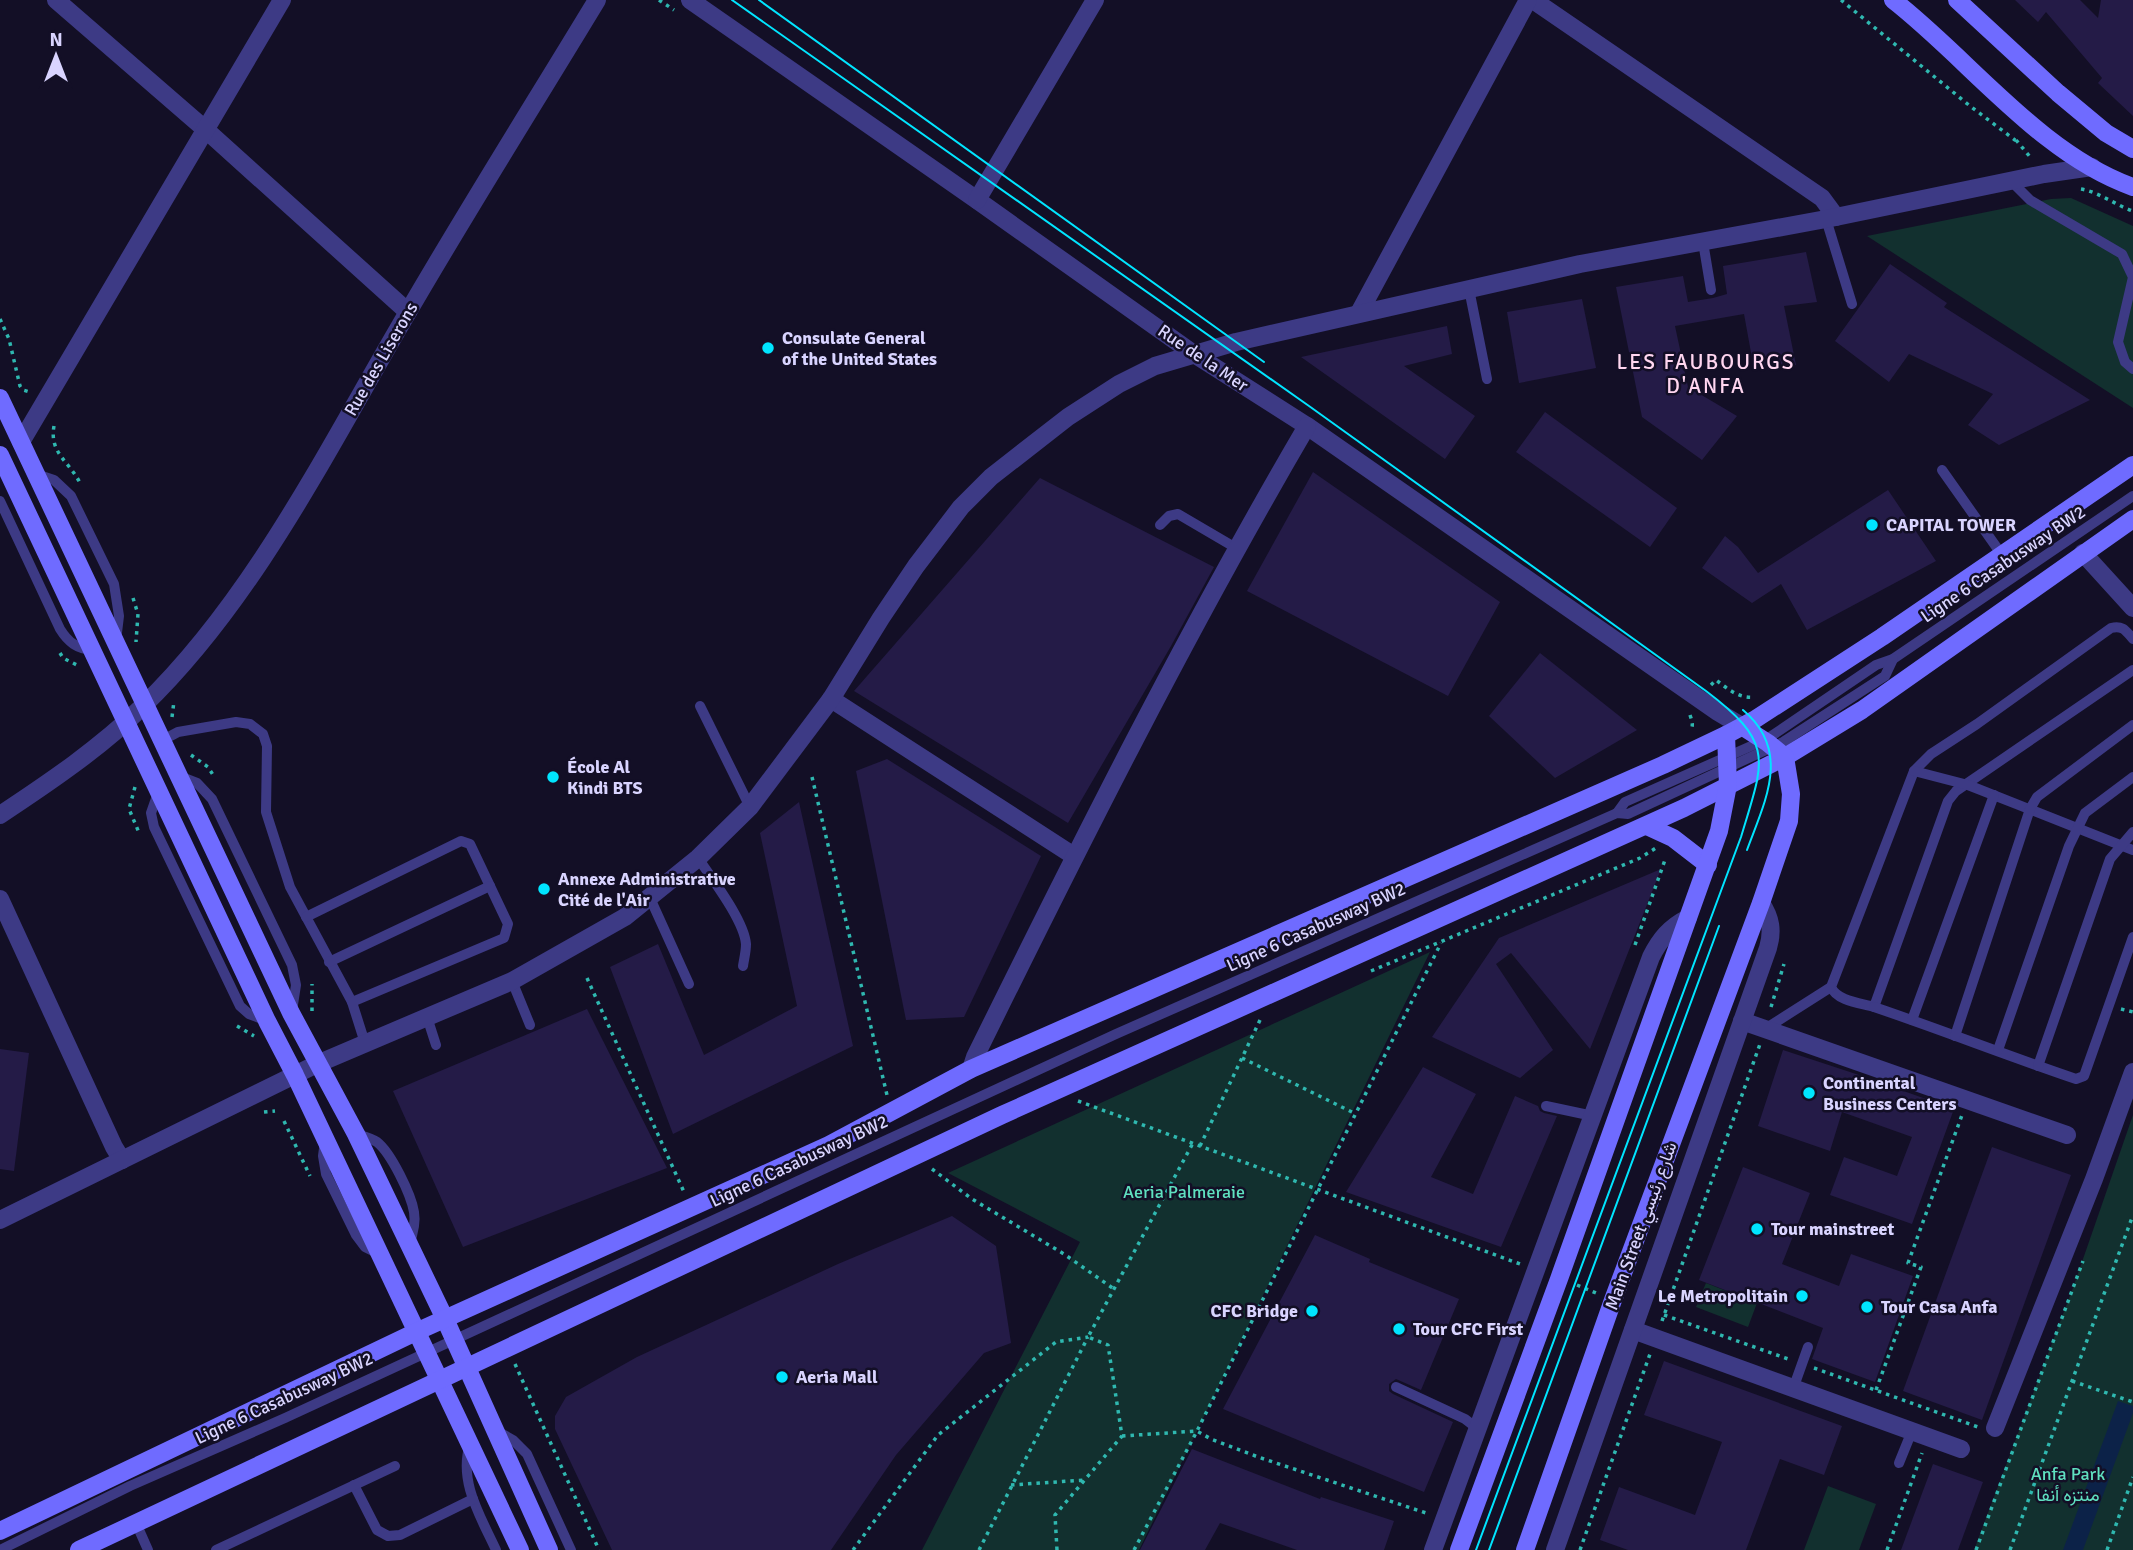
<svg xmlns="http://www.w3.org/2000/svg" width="2133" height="1550" viewBox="0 0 2133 1550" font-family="Signika,Vazirmatn,sans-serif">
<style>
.green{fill:#12302f}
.water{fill:#0c2248}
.building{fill:#241b47}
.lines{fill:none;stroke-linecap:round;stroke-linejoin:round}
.path{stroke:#2fb8b0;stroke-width:3.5;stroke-dasharray:3.5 5;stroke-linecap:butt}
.lane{stroke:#3d3a85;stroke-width:10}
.street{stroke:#3d3a85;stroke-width:18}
.secondary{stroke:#6f6bff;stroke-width:18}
.tram{stroke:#00e5ff;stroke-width:2}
.poi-dot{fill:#00e5ff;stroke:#130f26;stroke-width:2.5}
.labels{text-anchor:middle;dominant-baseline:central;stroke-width:5;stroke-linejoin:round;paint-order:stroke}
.poi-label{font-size:18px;font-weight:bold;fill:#d9d4ff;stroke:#130f26;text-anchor:start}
.street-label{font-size:18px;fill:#d9d4ff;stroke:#130f26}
.park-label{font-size:18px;fill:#5fe0c0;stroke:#130f26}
.quarter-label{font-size:21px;letter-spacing:2px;fill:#ffd6f0;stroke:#130f26}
</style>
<rect width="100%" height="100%" fill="#130f26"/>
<!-- green -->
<g class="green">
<path d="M2071,198L2133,226V408L1867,236L2051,199Z"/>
<path d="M1430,952L1139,1550H922L1080,1242L948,1173Z"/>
<path d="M2133,1115V1550H1974L2074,1285Z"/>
<path d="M1706,1283L1757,1303L1748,1327L1696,1307Z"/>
<path d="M1828,1486L1876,1504L1859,1550H1804Z"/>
</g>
<!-- water -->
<path class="water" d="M2118,1401L2133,1406V1413L2083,1550H2063Z"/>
<!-- building -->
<g class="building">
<path d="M2015,0H2080L2098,18L2101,0H2133V116L2098,83L2102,78L2046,12L2038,22Z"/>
<path d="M1806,252L1817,302L1784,306L1796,365L1754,369L1744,314L1675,326L1688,387L1737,416L1702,460L1642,417L1616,287L1683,276L1688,302L1713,298L1727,294L1723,266Z"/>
<path d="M1890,264L1947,303L1944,307L2090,400L1999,445L1968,425L1993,394L1909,354L1889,382L1835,341Z"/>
<path d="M1582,299L1596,368L1519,383L1507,312Z"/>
<path d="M1447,326L1452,354L1404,366L1475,416L1445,459L1301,357Z"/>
<path d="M1545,412L1677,508L1650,547L1516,452Z"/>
<path d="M1313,472L1500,602L1448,696L1247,591Z"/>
<path d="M1040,478L1214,567L1171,646L1068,823L854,691Z"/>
<path d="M1888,490L1936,561L1807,630L1781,584L1752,603L1702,568L1725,536L1738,547L1758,573Z"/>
<path d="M1540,653L1637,730L1555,778L1489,716Z"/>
<path d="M887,759L1041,856L964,1017L906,1020L856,771Z"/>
<path d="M799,802L853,1046L673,1134L610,967L658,944L704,1055L797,1006L760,833Z"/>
<path d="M1661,869L1590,1049L1511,953L1496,964L1553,1050L1520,1078L1432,1037L1499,938Z"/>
<path d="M587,1009L667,1168L463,1247L393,1091Z"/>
<path d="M0,1049L29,1053L14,1171L0,1169Z"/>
<path d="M1783,1050L1856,1074L1954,1109L1912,1224L1830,1195L1844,1157L1897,1176L1912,1137L1842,1112L1830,1151L1758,1126Z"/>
<path d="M1423,1067L1476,1094L1431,1177L1473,1194L1515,1096L1538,1106L1540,1111L1544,1113L1557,1116L1501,1247L1346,1192Z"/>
<path d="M1992,1147L2071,1175L1982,1420L1903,1391Z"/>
<path d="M1743,1167L1810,1193L1782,1264L1839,1286L1851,1254L1913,1276L1875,1382L1812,1359L1823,1328L1699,1280Z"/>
<path d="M952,1216L996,1246L1011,1343L984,1353L896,1455L831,1550H612L555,1429V1416L566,1397L637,1357L838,1264Z"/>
<path d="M1315,1235L1370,1259L1369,1262L1459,1299L1421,1390L1396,1379L1389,1384V1391L1393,1394L1453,1422L1424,1492L1223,1409Z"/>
<path d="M1664,1361L1842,1426L1824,1475L1780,1459L1746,1550H1628L1600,1540L1619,1487L1695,1515L1722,1442L1644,1415Z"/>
<path d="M1192,1449L1320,1499L1321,1497L1394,1521L1384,1550H1297L1220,1523L1205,1550H1140Z"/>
<path d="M1933,1464L1983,1482L1958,1550H1901Z"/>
</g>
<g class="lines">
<!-- path -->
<g class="path">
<path d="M659,0L674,10"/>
<path d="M1841,0L1970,106L2015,140L2018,136"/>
<path d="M2016,140L2031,158"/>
<path d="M2081,189C2099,192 2115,205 2133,211"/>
<path d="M0,319L9,339L20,386L23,390L30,392"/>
<path d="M54,426C49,453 69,461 80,483"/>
<path d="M133,598L138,614L136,642"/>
<path d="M60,653L63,658L79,666"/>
<path d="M1711,685L1716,680C1728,689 1739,699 1755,697"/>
<path d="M1690,715C1692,721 1694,726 1690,731"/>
<path d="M172,717L174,701"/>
<path d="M191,755L208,767L215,778"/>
<path d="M812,777L887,1095"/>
<path d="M135,787L129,809L140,835"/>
<path d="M1635,945L1666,857"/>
<path d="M1371,971L1640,858L1656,848"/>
<path d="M587,978L684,1192"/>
<path d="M1771,1007L1784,964"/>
<path d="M2121,1009L2133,1012"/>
<path d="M312,1011V984"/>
<path d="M237,1026L254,1036"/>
<path d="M1242,1058L1356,1114"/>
<path d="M1078,1101L1520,1264"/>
<path d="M264,1112L275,1111"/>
<path d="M284,1121L310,1176"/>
<path d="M1200,1146L1261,1018"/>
<path d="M932,1169L972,1199L1064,1254L1114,1289"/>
<path d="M1577,1285L1596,1293"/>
<path d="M1664,1315L1791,1360"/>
<path d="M1662,1321L1760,1044"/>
<path d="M515,1364L599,1550"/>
<path d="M1814,1368L1978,1427"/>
<path d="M2072,1381L2133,1402"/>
<path d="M1876,1390L1921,1267L1908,1263L1962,1115"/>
<path d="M1122,1436L1197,1431L1211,1439L1258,1457L1429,1514"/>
<path d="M1011,1485L1085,1480"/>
<path d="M853,1550L938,1435L1056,1342L1088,1337"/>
<path d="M979,1550L1088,1337"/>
<path d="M1057,1550L1055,1515L1122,1436L1108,1345L1088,1337L1193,1143"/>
<path d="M1134,1550L1197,1431L1441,943"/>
<path d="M1580,1550L1650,1354"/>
<path d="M1887,1550L1922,1453"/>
<path d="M1976,1550L2083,1261"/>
<path d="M2010,1550L2133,1215"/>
<path d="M2107,1550L2133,1477"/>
</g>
<!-- lane -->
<g class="lane">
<path d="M2011,181L2030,200L2122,254L2133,277L2118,342L2125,362L2133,369"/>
<path d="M1826,219L1852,304"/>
<path d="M1703,242L1711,290"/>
<path d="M1469,289L1487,379"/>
<path d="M1942,470L2002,555"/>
<path d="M36,474L54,480L71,496L114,584L119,616L116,641"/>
<path d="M0,501L60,629C68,642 77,649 93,650"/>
<path d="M1160,525L1169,516L1178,514L1236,548"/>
<path d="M2133,639C2126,631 2123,625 2111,628L1977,724L1931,754L1914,771L1831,987C1837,1001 1860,1003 1874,1007L1948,801L1956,791L2133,670"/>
<path d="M700,706L750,807"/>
<path d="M163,740L178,732L236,722L250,724L263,734L267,746L266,812L290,887L352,1002"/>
<path d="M1914,771L1968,785L2133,850"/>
<path d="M179,776L197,783L212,799L292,965L296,985L292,1011"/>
<path d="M159,790L151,813L154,827L240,1006L249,1014L267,1021"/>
<path d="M1617,813L1625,802L1767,739L1876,665L1893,659L2133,496"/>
<path d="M698,858C712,879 744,920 746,944C746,952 744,959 743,966"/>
<path d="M650,898L689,984"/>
<path d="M306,917L461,841L470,844L508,924L504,938L352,1002L365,1043"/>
<path d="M329,962L490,886"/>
<path d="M512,981L530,1025"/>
<path d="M1874,1007C1942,1030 2008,1056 2076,1079L2084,1076L2133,937"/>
<path d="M427,1017L436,1045"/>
<path d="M1912,1020L1994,795"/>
<path d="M1765,1029L1831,987"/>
<path d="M1955,1036L2030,809L2037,797L2133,725"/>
<path d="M1998,1050L2069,846L2085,813L2133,777"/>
<path d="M2038,1066L2110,859L2133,832"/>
<path d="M1546,1106L1593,1116"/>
<path d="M356,1134C363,1136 371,1138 377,1142C391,1153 411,1194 414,1212C416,1223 413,1234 409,1245"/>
<path d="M325,1141L323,1156L326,1174L356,1235L365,1247L381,1255"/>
<path d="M1396,1387L1465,1419L1478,1429"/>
<path d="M1793,1389L1808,1347"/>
<path d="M497,1431L513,1440L527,1454L571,1550"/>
<path d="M470,1444C458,1482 481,1517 496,1550"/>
<path d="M1899,1463L1912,1431"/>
<path d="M354,1485L377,1530L388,1536L400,1535L473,1499"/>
<path d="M136,1523L148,1550"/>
<path d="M0,1550L130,1486L285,1418L1116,1034L1617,813L1628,814L1783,742L1885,676L1893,659"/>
<path d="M216,1550L395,1466"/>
</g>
<!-- street -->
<g class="street">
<path d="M56,0L206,130L408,312"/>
<path d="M690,0L977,200L1194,354L1307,426L1718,712L1743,727"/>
<path d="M1533,0L1822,198L1836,217"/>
<path d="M977,200L1095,0"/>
<path d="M1359,313L1528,0"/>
<path d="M21,442L282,0"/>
<path d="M2083,553L2133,608"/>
<path d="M831,699L1074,856"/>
<path d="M0,815C50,782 100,748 143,706C255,598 329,446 408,312C469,207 534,104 597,0"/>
<path d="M0,899L114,1147L122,1160"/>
<path d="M1742,1021L2067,1135"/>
<path d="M971,1069L975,1057C1080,844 1187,631 1307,426"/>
<path d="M0,1220L317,1064L512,981L625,917L698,858L750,807L831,699L881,618L916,566L961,507L991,477L1068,417L1119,384L1155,366L1236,342L1580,264L1826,219L2044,174L2092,167"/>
<path d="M1633,1330L1961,1449"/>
<path d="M1995,1428L2094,1179L2133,1072"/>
<path d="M1433,1550L1651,957C1660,939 1670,927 1688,918"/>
<path d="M1555,1550L1768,948C1773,931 1771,918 1761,903"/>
</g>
<!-- secondary -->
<g class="secondary">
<path d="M1893,0C1970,60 2040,154 2133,187"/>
<path d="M1957,0L2058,93L2106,133L2133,149"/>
<path d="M0,398L291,1013L356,1134L445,1319L549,1550"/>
<path d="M0,455L267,1021L295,1075L520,1550"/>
<path d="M1647,826L1673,838L1708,865"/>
<path d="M0,1531L418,1331L829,1145L971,1069L1663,765L1726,735L1754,720L1882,637L2133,465"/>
<path d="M79,1550L1002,1115L1684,808L1785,757L1862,710L2133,519"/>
<path d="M1459,1550L1559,1279L1719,831L1728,785L1726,735"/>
<path d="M1525,1550L1613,1300L1761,903L1789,821L1791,794L1785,757L1768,743L1743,727"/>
</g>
<!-- tram -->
<g class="tram">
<path d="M732,0L1309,406L1706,691C1776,744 1764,760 1741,837L1476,1550"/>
<path d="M759,0L1264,362"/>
<path d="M1743,710C1792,751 1765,801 1747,850"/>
<path d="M1489,1550L1719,926"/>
</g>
</g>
<!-- markers -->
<g class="poi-dot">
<circle cx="768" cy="348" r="7"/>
<circle cx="1872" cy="525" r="7"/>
<circle cx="553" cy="777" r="7"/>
<circle cx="544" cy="889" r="7"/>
<circle cx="1809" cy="1093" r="7"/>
<circle cx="1757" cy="1229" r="7"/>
<circle cx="1802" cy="1296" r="7"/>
<circle cx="1867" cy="1307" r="7"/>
<circle cx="1312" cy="1311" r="7"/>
<circle cx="1399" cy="1329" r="7"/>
<circle cx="782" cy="1377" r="7"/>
</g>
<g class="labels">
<!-- poi labels -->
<g class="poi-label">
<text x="782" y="338">Consulate General<tspan x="782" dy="21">of the United States</tspan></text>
<text x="1886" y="525">CAPITAL TOWER</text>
<text x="567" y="767">École Al<tspan x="567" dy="21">Kindi BTS</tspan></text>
<text x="558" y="879">Annexe Administrative<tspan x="558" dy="21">Cité de l'Air</tspan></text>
<text x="1823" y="1083">Continental<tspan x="1823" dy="21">Business Centers</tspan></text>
<text x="1771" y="1229">Tour mainstreet</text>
<text x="1788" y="1296" text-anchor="end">Le Metropolitain</text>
<text x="1881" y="1307">Tour Casa Anfa</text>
<text x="1298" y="1311" text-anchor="end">CFC Bridge</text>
<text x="1413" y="1329">Tour CFC First</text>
<text x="796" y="1377">Aeria Mall</text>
</g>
<!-- street labels -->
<g class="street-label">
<text transform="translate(1203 358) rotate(34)">Rue de la Mer</text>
<text transform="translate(381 359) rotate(-60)">Rue des Liserons</text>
<text transform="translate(2003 564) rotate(-34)">Ligne 6 Casabusway BW2</text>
<text transform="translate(1316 927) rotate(-24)">Ligne 6 Casabusway BW2</text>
<text transform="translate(799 1161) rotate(-25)">Ligne 6 Casabusway BW2</text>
<text transform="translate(1641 1226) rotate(-70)">Main Street شارع رئيسي</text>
<text transform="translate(284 1398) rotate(-25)">Ligne 6 Casabusway BW2</text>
</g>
<!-- park labels -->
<g class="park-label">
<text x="1184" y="1192">Aeria Palmeraie</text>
<text x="2068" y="1474">Anfa Park<tspan x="2068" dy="21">منتزه أنفا</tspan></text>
</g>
<!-- quarter labels -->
<g class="quarter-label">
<text x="1706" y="362">LES FAUBOURGS<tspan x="1706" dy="24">D'ANFA</tspan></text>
</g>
</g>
<!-- north arrow -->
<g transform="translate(56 56)" stroke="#130f26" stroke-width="5" paint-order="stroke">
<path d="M0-5L12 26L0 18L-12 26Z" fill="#d9d4ff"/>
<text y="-10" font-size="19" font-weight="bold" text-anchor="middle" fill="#d9d4ff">N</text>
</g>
</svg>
